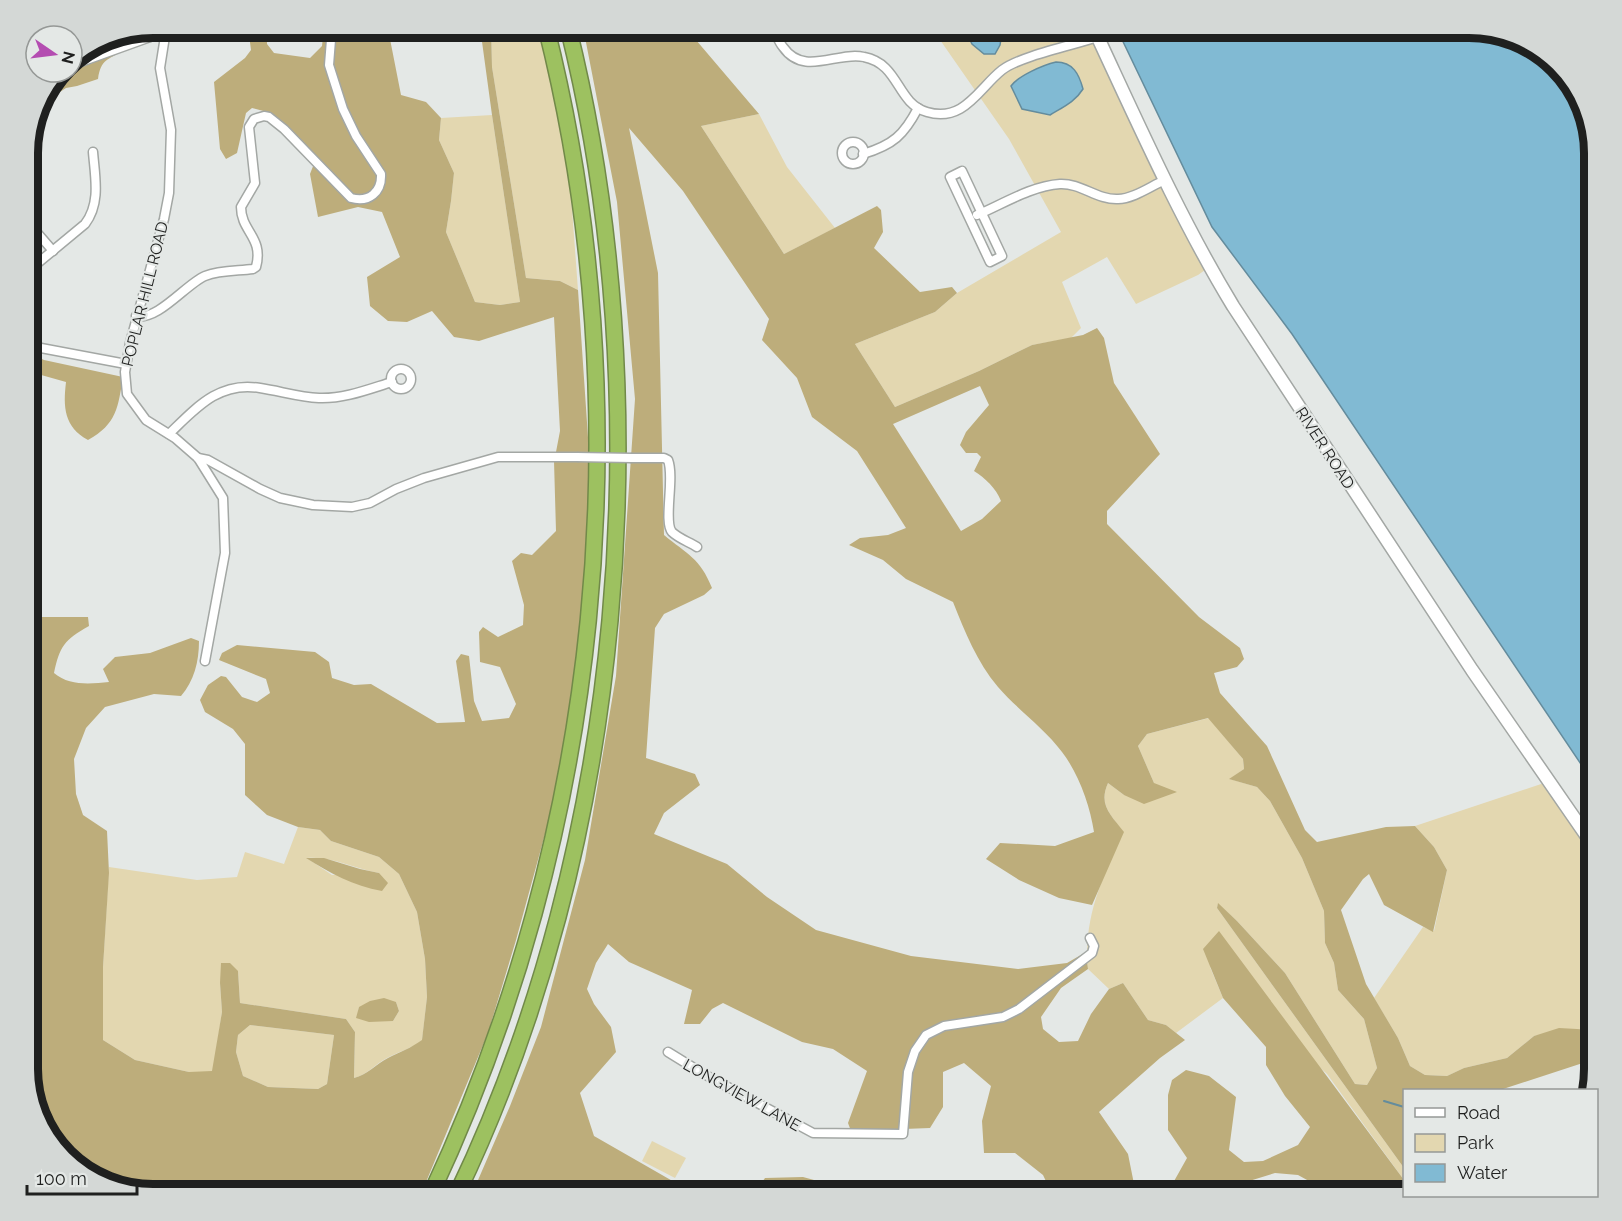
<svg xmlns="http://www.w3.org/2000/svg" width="1622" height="1221" viewBox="0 0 1622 1221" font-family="Raleway,sans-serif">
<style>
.green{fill:#e3d7b0;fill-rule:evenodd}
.forest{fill:#bdad7b;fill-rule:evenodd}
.water{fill:#81bad3;stroke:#648c9d;stroke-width:1.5}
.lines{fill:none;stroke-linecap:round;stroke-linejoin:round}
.stream{stroke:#648c9d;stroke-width:2}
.street-casing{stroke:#a3a7a4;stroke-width:11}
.secondary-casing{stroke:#a3a7a4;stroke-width:15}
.highway-casing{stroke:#718949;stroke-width:18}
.street{stroke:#fff;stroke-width:8}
.secondary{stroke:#fff;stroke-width:12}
.highway{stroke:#9dc160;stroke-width:15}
.street-bridge-casing{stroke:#a3a7a4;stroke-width:11;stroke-linecap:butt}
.street-bridge{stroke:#fff;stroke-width:8}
.labels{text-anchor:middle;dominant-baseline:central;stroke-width:4.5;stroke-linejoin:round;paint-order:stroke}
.street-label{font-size:16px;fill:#1f201f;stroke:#e4e8e6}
.rim{fill:none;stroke:#1f201f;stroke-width:8}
</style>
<rect width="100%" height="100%" fill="#e4e8e6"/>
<!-- green -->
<g class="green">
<path d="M491,27H538L554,93L570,182L578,290L560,281L526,278L492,67Z"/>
<path d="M931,27H1087L1177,218L1204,266L1205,270L1198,275L1136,304L1107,257L1062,282L1081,328L1071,338L1032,345L979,371L895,407L855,344L935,312L957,293L1061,232L1009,139Z"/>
<path d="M759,114L787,167L835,228L784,254L701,126Z"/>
<path d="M492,115L520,302L500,305L475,302L446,232L451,201L454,173L439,140L441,118Z"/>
<path d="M1209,718L1243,759L1244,769L1230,779L1257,787L1270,801L1302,858L1324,911L1325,943L1334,963L1338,990L1364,1019L1377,1068L1367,1085L1355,1084L1285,973L1237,921L1218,904L1217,908L1404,1168V1180L1327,1074L1210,967L1223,998L1176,1033L1166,1025L1148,1020L1123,983L1109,989L1088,969C1083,917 1103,877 1123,832C1111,814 1098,805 1108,783L1124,795L1154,783L1138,746L1147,734Z"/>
<path d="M1544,783L1595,857V1030L1579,1029L1534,1036L1507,1058L1464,1068L1447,1076L1425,1075L1410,1066L1398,1038L1374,998L1423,927L1434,931L1447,870L1434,847L1415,826Z"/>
<path d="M298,827L320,830L331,841L379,857L399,874L417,912L425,959L427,997L422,1041C411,1048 399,1052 387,1058C375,1064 367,1075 354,1078L355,1032L346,1019L240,1003L238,971L220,983L222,1012L213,1072H189L135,1060L103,1040V967L109,867L197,880L237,877L245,852L284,864ZM307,858C331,856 355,869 379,873L332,875ZM396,1002L399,1011L393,1021L357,1018L359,1007Z"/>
<path d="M250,1025L334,1035L327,1084L318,1089L268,1087L243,1076L236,1052L238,1035Z"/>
<path d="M652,1141L686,1158L675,1178L642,1161Z"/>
</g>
<!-- forest -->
<g class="forest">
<path d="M155,27L72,57L105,36Z"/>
<path d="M248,27H267V44L274,53L310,58L322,46L324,27H384L390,39L401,95L426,102L441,118L439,140L454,173L451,201L446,232L475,302L500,305L520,302L492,115L480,27H491L492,67L526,278L560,281L578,290L589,452H556L560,431L554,317L479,341L454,337L432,311L407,322L388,321L370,306L367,277L400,257L382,212L358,207L318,217L310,174L317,156L271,113L252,108L246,113L237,153L226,159L220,149L214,82L245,58L251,50Z"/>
<path d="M583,27H670L675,37L690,42L696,40L759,114L701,126L784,254L877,206L881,210L883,232L874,248L920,292L952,287L957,293L935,312L855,344L895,407L979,371L1032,345L1083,335L1097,328L1104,338L1114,383L1160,454L1107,511V524L1199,617L1240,648L1244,659L1237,667L1214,673L1220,693L1267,746L1305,830L1317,842L1386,827L1415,826L1434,847L1447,870L1433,932L1384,905L1369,874L1363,879L1341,910L1366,984L1398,1038L1410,1066L1425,1075L1447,1076L1464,1068L1507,1058L1534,1036L1559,1028L1595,1030V1059L1500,1090H1404V1168L1217,908L1218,903L1237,921L1285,973L1355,1084L1367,1085L1377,1068L1364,1019L1338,990L1334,963L1325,943L1324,911L1302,858L1270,801L1257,787L1229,779L1244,769L1243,759L1208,718L1147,734L1138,746L1154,783L1177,792L1144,804L1124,795L1108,783C1098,805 1111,815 1124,832L1092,905L1059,898L1019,880L986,859L1000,843L1055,846L1094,832C1090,806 1079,774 1062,752C1044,728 1018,710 998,687C977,662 965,632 953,602L906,579L883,560L849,545L860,538L888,535L906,528L857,451L812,417L797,378L762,340L769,319L683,191L629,128L658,273L664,535C687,554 700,558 712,588L704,595L664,614L655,628L646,758L695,774L700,785L664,813L654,834L727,864L767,897L816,930L911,956L1018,969L1067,963L1086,952L1088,969L1061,988L1041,1017L1043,1029L1059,1042L1078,1041L1091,1014L1109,989L1123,983L1148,1020L1166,1025L1185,1040L1160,1058L1099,1112L1128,1154L1136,1194H1052L1043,1175L1015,1153H984L982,1121L991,1086L964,1063L943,1072V1107L930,1128L851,1131L848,1123L867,1071L833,1049L802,1042L723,1003L712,1009L700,1024H684L692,990L629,962L608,944L596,963L587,989L594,1004L611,1027L616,1052L580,1093L594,1136L676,1183L685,1194H472L510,1106L541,1027L585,860L616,676L635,399L617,202ZM980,386L989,405L966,432L960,445L966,453H977L981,457L974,471C985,478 996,488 1001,501L982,519L961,531L893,424Z"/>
<path d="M123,50C108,61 101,58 98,79L77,86L66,88L37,107L40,96L60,72H72V66Z"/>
<path d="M27,352L44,360L123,377C118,407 117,424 88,440C64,427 63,407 66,382L27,371Z"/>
<path d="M590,460L581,637L553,805L516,940L488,1033L421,1194H152L76,1168L40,1125L27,1077V576L36,598L32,617H88L89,626C64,640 60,646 54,673C69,686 90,684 109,682L103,669L115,657L150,653L191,638L199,641C199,662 194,681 181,696L154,694L105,707L86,728L74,759L76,794L83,815L107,831L109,873L103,967V1040L135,1060L189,1072L212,1071L222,1012L220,983L221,963H230L238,971L240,1003L346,1019L355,1032L354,1078C367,1075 376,1064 388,1058C400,1052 411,1048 422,1040L427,997L425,959L417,912L399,874L379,857L331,841L320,830L298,827L267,815L245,795V744L233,729L205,712L200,700L208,685L221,676L226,677L242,697L257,702L270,693L266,679L219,660L222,653L237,645L315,652L329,662L332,678L354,685L371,684L437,723L465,722L456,661L461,654L469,656L474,701L482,721L509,718L516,704L500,667L480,662L479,632L483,627L498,637L523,625L524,605L512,561L521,553L532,555L556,531L554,461ZM250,1025L334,1035L327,1084L318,1089L268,1087L243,1076L236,1052L238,1035Z"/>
<path d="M306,858H324L360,869L379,873L388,883L382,891C353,886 330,873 306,858Z"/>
<path d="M1219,931L1404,1180V1194H1362L1353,1185L1336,1189L1318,1186L1298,1175L1275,1173L1207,1194H1161L1173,1183L1187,1158L1168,1130V1095L1172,1080L1186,1070L1209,1076L1236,1097L1229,1150L1244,1162L1263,1161L1298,1145L1310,1127L1285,1096L1266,1065V1047L1223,998L1203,949Z"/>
<path d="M384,998L396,1002L399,1011L393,1021L369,1022L356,1018L359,1007L370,1001Z"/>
<path d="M803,1177L825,1183L824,1194H754L765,1178Z"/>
</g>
<!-- water -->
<g class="water">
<path d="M964,27H1003L1000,45L995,54H984L972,44Z"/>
<path d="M1116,27H1470L1546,53L1582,97L1595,152V785L1292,334L1212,227Z"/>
<path d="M1056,62C1073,62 1079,74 1083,89C1075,102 1063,107 1050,115L1022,109L1011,86C1018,76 1043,65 1056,62Z"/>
</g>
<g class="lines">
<!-- stream -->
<path class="stream" d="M1384,1101L1404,1107"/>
<!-- street casing -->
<g class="street-casing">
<g id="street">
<path d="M772,27C776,33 778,41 783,47C804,77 837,51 864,57C900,64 896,103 927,112C964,123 979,88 1002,70C1020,56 1074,45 1098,37"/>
<path d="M166,30L160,68L171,130L169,193L164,219L130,343L125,372L127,394L146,420L175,438L198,458L223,498L225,553L205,661"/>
<circle cx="853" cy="153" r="11"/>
<path d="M863,154C893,145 904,135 918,108"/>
<path d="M962,171L1002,256L990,262L950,177Z"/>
<path d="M977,215C1003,204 1031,186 1060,184C1081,183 1097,200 1118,199C1133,199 1151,186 1165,180"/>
<path d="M27,221L53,251"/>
<path d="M27,272L85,224C101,203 95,177 93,152"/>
<path d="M136,316C158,321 186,284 205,276C220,270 237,271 253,269L256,267C264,237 241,232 241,207L255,183L249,127L254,119L264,116L269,117L284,129L351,198C369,203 382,192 381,174L356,136L343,109L329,65L332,27"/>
<path d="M27,342L41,348L126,364"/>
<circle cx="401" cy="379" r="10"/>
<path d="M169,434C196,408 219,381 260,388C280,391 299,397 319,398C344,399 369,389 392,382"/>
<path d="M198,458L208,460L260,489L280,498L313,505L352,507L370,503L396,489L424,478L498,457H577"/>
<path d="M632,458H664L668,460C675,478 663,522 672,532C678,538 689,542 697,547"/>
<path d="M668,1052L702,1073L813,1133L903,1134L908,1072L915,1051L926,1035L944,1026L1003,1017L1019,1009L1092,953L1094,946L1090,938"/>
</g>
</g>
<!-- secondary casing -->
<g class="secondary-casing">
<g id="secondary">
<path d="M1093,27C1137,121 1179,217 1233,306L1472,670L1595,848"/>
<path d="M72,63L172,27"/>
</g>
</g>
<!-- highway casing -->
<g class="highway-casing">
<g id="highway">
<path d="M431,1194C600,834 643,413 546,27"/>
<path d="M457,1194C624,846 661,401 568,27"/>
</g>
</g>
<!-- street -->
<use href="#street" class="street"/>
<!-- secondary -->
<use href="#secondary" class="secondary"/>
<!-- highway -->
<use href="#highway" class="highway"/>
<!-- street-bridge casing -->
<g class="street-bridge-casing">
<path id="street-bridge" d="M577,457L632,458"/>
</g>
<!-- street-bridge -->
<use href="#street-bridge" class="street-bridge"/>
</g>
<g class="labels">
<!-- street labels -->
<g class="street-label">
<text transform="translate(145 294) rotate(-76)">POPLAR HILL ROAD</text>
<text transform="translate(1325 448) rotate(57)">RIVER ROAD</text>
<text transform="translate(742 1095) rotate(29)">LONGVIEW LANE</text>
</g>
</g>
<!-- crop -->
<path d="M0 0H1622V1221H0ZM153 38H1469A115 115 0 0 1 1584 153V1069A115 115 0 0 1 1469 1184H153A115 115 0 0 1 38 1069V153A115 115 0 0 1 153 38Z" fill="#d4d8d6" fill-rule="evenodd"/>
<path class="rim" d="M153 38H1469A115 115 0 0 1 1584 153V1069A115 115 0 0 1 1469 1184H153A115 115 0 0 1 38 1069V153A115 115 0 0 1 153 38Z"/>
<!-- legend -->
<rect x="1403" y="1089" width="195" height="108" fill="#e4e8e6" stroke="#959896" stroke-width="1.5"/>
<rect x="1415" y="1108" width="30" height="9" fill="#ffffff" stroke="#959896" stroke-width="1.5"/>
<text x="1457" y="1119" font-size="18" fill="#1f201f">Road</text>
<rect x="1415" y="1134" width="30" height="18" fill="#e3d7b0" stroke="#959896" stroke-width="1.5"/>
<text x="1457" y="1149" font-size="18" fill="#1f201f">Park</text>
<rect x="1415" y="1164" width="30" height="18" fill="#81bad3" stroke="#959896" stroke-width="1.5"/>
<text x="1457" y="1179" font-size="18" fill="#1f201f">Water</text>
<!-- north arrow -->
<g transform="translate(54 54) rotate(104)"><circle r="28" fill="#e4e8e6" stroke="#959896" stroke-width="1.5"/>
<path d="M0-4.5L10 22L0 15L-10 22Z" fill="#b44db1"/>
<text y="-9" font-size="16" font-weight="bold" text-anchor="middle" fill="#1f201f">N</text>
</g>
<!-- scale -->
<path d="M27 1185v9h110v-9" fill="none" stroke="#1f201f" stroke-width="3"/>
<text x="36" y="1185" font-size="18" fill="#1f201f" stroke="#e4e8e6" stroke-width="4.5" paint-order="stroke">100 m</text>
</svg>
